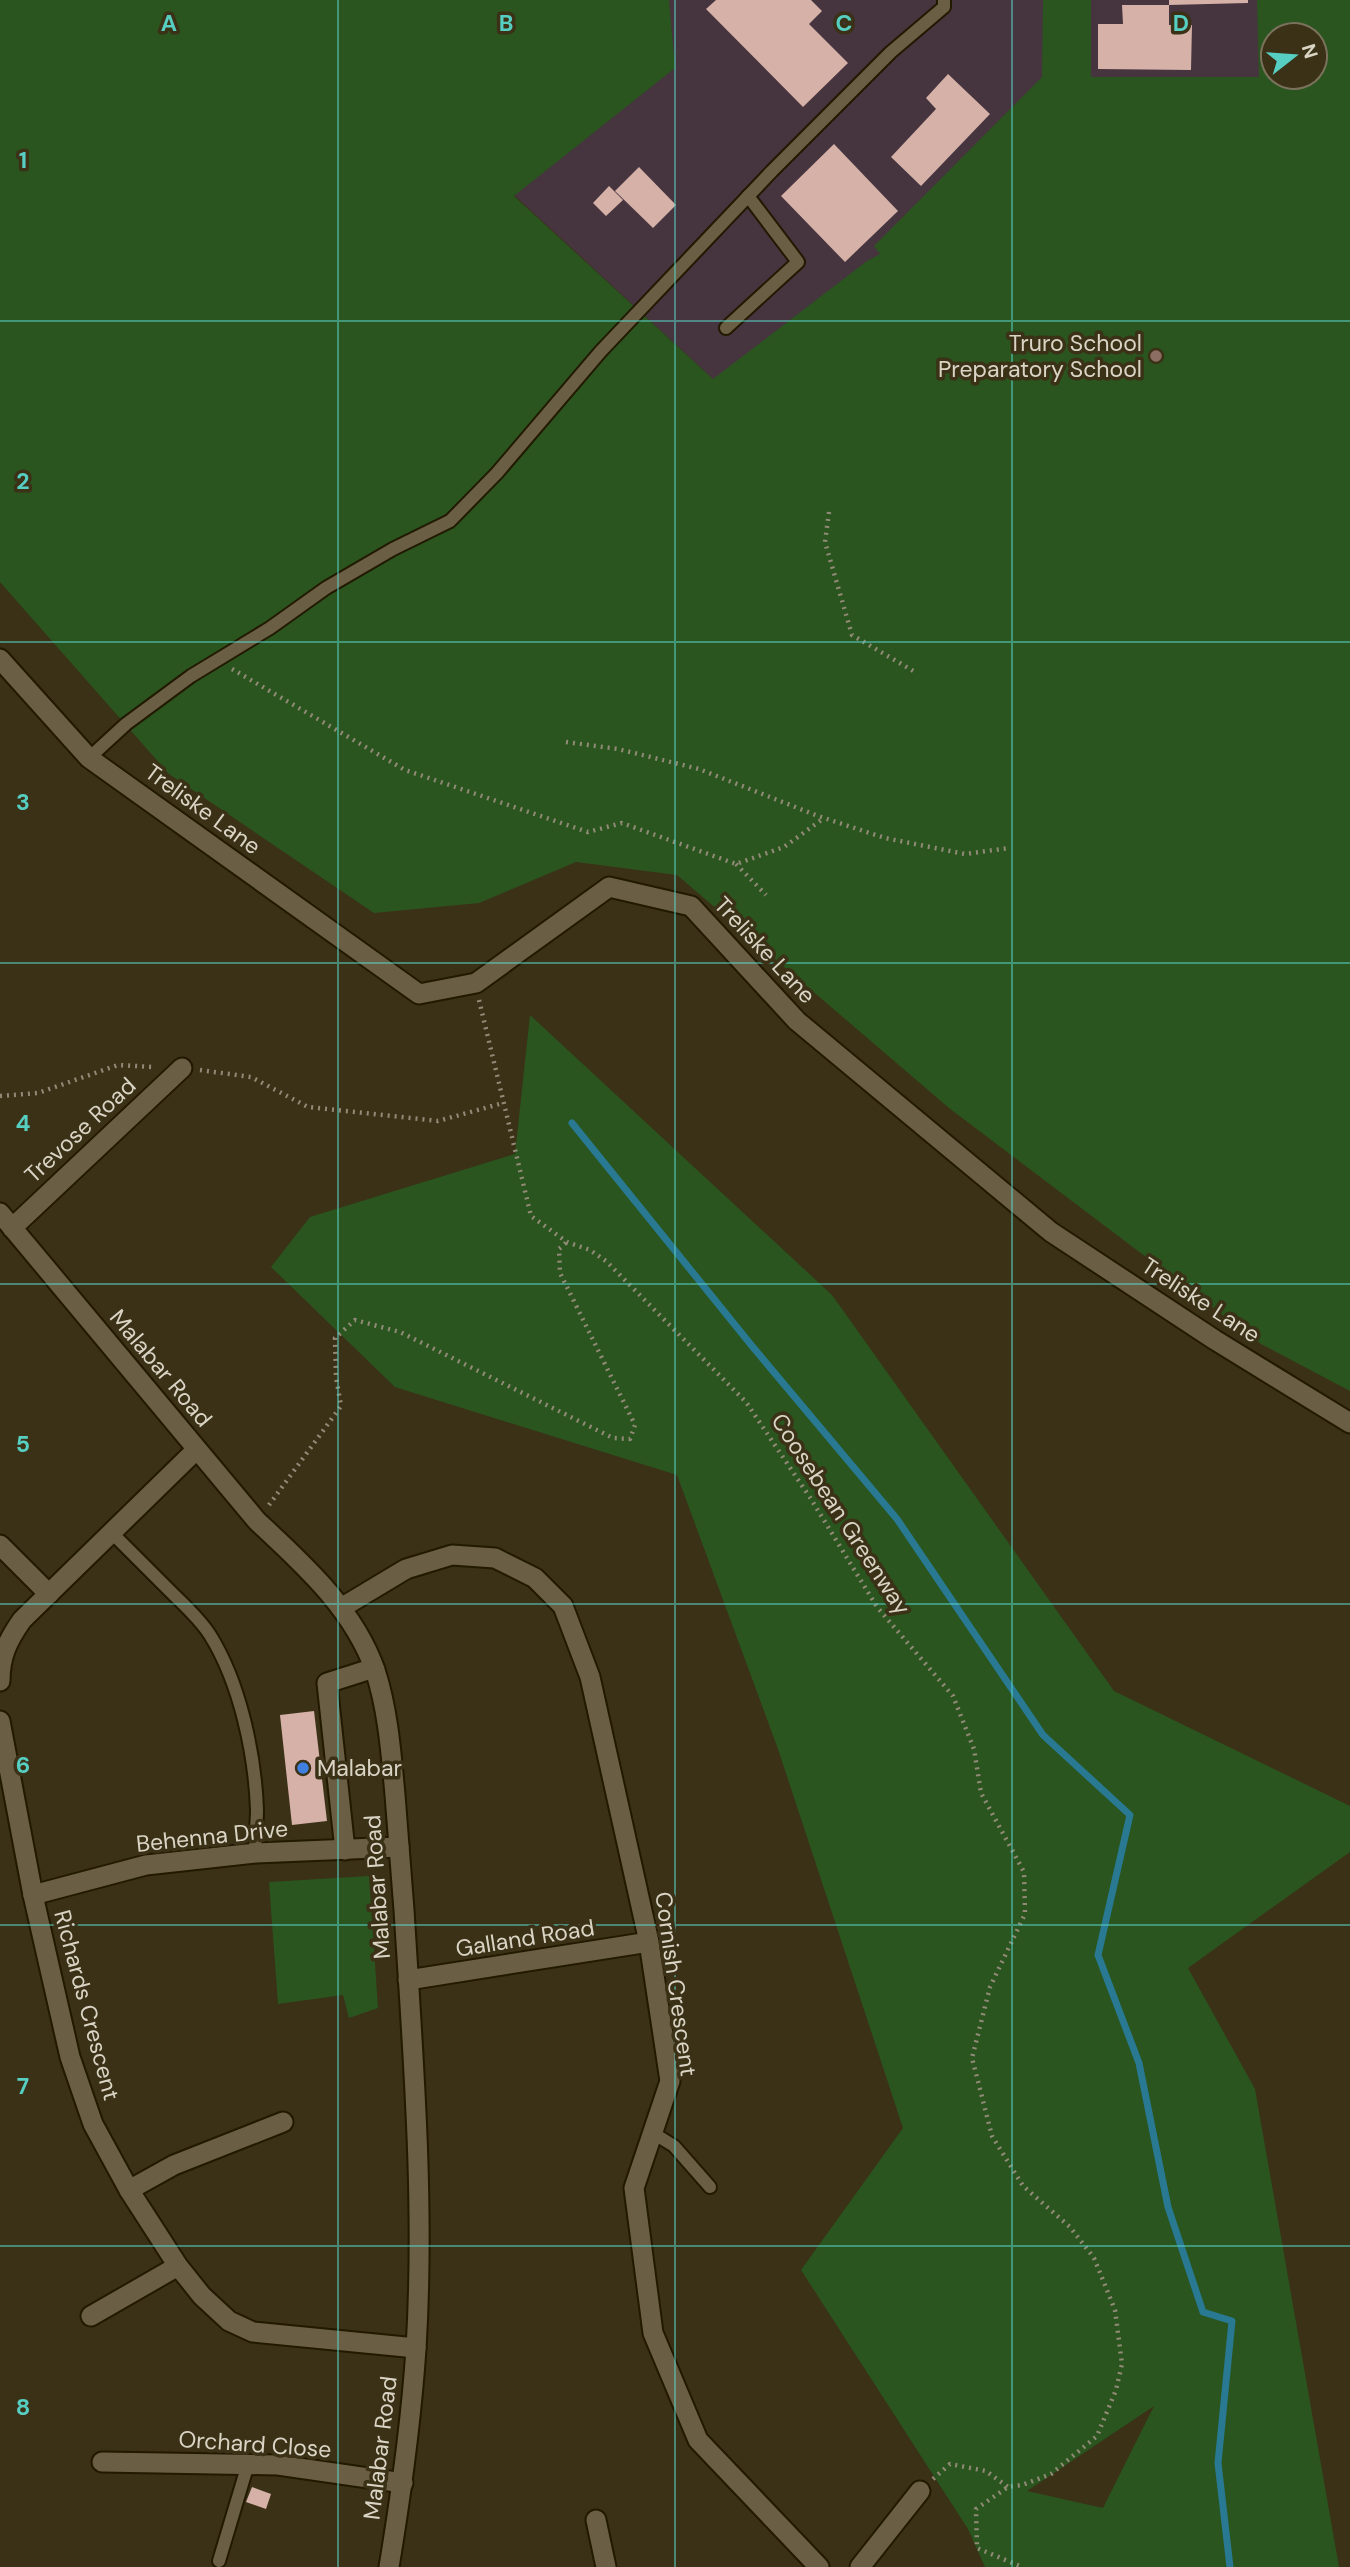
<svg xmlns="http://www.w3.org/2000/svg" width="1350" height="2567" viewBox="0 0 1350 2567" font-family="'DM Sans',sans-serif">
<style>
.education{fill:#46343e}
.green{fill:#2a551f;fill-rule:evenodd}
.lines{fill:none;stroke-linecap:round;stroke-linejoin:round}
.stream{stroke:#287991;stroke-width:7}
.building{fill:#d5b1a8}
.service-casing{stroke:#221901;stroke-width:16}
.minor-casing{stroke:#221901;stroke-width:23}
.path{stroke:#918a76;stroke-width:4.5;stroke-dasharray:2 5;stroke-linecap:butt}
.service{stroke:#6a5f44;stroke-width:12}
.minor{stroke:#6a5f44;stroke-width:19}
.grid{fill:none;stroke:#57cec2;stroke-width:2;stroke-opacity:0.55}
.education-dot{fill:#8d6e63;stroke:#3b3117;stroke-width:2.5}
.shop-dot{fill:#3f7fe0;stroke:#3b3117;stroke-width:2.5}
.labels{text-anchor:middle;dominant-baseline:central;stroke-width:7;stroke-linejoin:round;paint-order:stroke}
.poi-label{font-size:23px;fill:#dad4c5;stroke:#3b3117;text-anchor:end}
.street-label{font-size:23px;fill:#dad4c5;stroke:#3b3117}
.grid-label{font-size:23px;text-anchor:middle;font-weight:bold;fill:#57cec2;stroke:#3b3117;stroke-width:7;stroke-linejoin:round;paint-order:stroke}
</style>
<rect width="100%" height="100%" fill="#3b3117"/>
<!-- education -->
<path class="education" d="M666,0H1315V35H1273V77L727,392L513,194Z"/>
<!-- green -->
<g class="green">
<path d="M0,0H669L675,68L514,196L713,379L867,261L880,254L874,246L1042,77L1043,0H1091V77H1259L1257,0H1350V1391L1261,1344L949,1108L677,875L576,862L479,903L374,913L169,774L0,582ZM1273,35H1315V77H1273Z"/>
<path d="M530,1015L832,1295L1114,1691L1350,1806V1852L1188,1968L1255,2089L1339,2567H985L968,2529L801,2270L903,2128L778,1749L677,1475L395,1387L271,1267L310,1217L515,1154ZM1154,2406L1103,2508L1027,2491Z"/>
<path d="M369,1876L378,2008L349,2018L343,1995L278,2004L269,1882Z"/>
</g>
<g class="lines">
<!-- stream -->
<path class="stream" d="M572,1123L752,1346L897,1519L1043,1735L1130,1815L1098,1955L1139,2063L1168,2207L1203,2312L1232,2321L1218,2463L1230,2567"/>
</g>
<!-- building -->
<g class="building">
<path d="M716,0H811L822,11L809,24L848,63L803,107L706,9Z"/>
<path d="M1169,0H1248V3L1169,5Z"/>
<path d="M1122,5H1169V25H1192L1191,70L1098,69V24H1123Z"/>
<path d="M948,74L990,114L921,186L891,157L936,109L926,98Z"/>
<path d="M834,144L898,211L845,262L781,196Z"/>
<path d="M639,167L676,205L653,228L615,191Z"/>
<path d="M609,186L623,200L606,216L593,203Z"/>
<path d="M314,1711L327,1821L292,1825L280,1715Z"/>
<path d="M252,2487L271,2494L266,2509L246,2502Z"/>
</g>
<g class="lines">
<!-- service casing -->
<g class="service-casing">
<g id="service">
<path d="M726,328L798,262L748,196"/>
<path d="M89,758L126,724L191,676L270,628L326,588L393,549L450,521L497,473L601,351L772,171L891,52L944,7V0"/>
<path d="M113,1534C132,1553 151,1572 170,1591C184,1605 199,1618 210,1635C240,1683 255,1754 257,1810C257,1825 254,1839 256,1853"/>
<path d="M653,2133L674,2146L710,2187"/>
<path d="M219,2561L248,2464"/>
</g>
</g>
<!-- minor casing -->
<g class="minor-casing">
<g id="minor">
<path d="M0,659L89,758L419,994L476,983L609,887L691,906L797,1021L1051,1232L1215,1340L1350,1423"/>
<path d="M0,1213L257,1521C303,1564 353,1608 375,1670C388,1710 391,1752 395,1795C398,1833 401,1871 404,1910C413,2056 425,2202 416,2349C411,2422 401,2495 389,2567"/>
<path d="M12,1228L182,1068"/>
<path d="M0,1545L49,1594"/>
<path d="M341,1608L406,1569L452,1555L495,1558L535,1578L563,1606L590,1677L649,1942L670,2081L634,2188L653,2333L698,2440L819,2567"/>
<path d="M0,1681C0,1656 8,1640 22,1620L196,1450"/>
<path d="M0,1721L33,1895L70,2057L93,2124L129,2190L178,2266L202,2296L229,2321L253,2332L416,2348"/>
<path d="M345,1850L327,1683L374,1668"/>
<path d="M33,1895L146,1865L256,1853L399,1847"/>
<path d="M408,1980L649,1942"/>
<path d="M129,2190L174,2165L283,2122"/>
<path d="M91,2316L178,2266"/>
<path d="M102,2462L278,2465L403,2483"/>
<path d="M596,2520L606,2567"/>
<path d="M860,2567L920,2491"/>
</g>
</g>
<!-- path -->
<g class="path">
<path d="M829,512L825,542L852,635L915,672"/>
<path d="M232,669L405,770L588,832L622,823L736,864L784,847L824,818"/>
<path d="M566,742L618,749L699,769L818,816L885,838L965,854L1009,848"/>
<path d="M736,864L766,895"/>
<path d="M479,1000L531,1216L567,1242L590,1250L606,1261L746,1402L811,1499L877,1607L953,1696L974,1749L981,1793L1024,1872L1025,1914L990,1987L972,2058L992,2136L1023,2186L1070,2227L1094,2258L1115,2310L1122,2364L1116,2390L1097,2436L1051,2474L1022,2485L1008,2487L976,2509L977,2548L1022,2567"/>
<path d="M200,1070L251,1077L308,1107L438,1121L503,1103"/>
<path d="M0,1096L38,1093L118,1065L153,1067"/>
<path d="M269,1505L341,1406L336,1377L335,1338L355,1320L400,1332L613,1438L630,1439L635,1425L560,1273L559,1249L567,1242"/>
<path d="M933,2479L950,2464L986,2471L1008,2487"/>
</g>
<!-- service -->
<use href="#service" class="service"/>
<!-- minor -->
<use href="#minor" class="minor"/>
</g>
<!-- grid -->
<path class="grid" d="M338,0V2567M675,0V2567M1012,0V2567M0,321H1350M0,642H1350M0,963H1350M0,1284H1350M0,1604H1350M0,1925H1350M0,2246H1350"/>
<!-- markers -->
<circle class="education-dot" cx="1156" cy="356" r="7"/>
<circle class="shop-dot" cx="303" cy="1768" r="7"/>
<g class="labels">
<!-- poi labels -->
<g class="poi-label">
<text x="1142" y="343">Truro School<tspan x="1142" dy="26">Preparatory School</tspan></text>
<text x="317" y="1768" text-anchor="start">Malabar</text>
</g>
<!-- street labels -->
<g class="street-label">
<text transform="translate(203 809) rotate(36)">Treliske Lane</text>
<text transform="translate(765 950) rotate(47)">Treliske Lane</text>
<text transform="translate(80 1130) rotate(-43)">Trevose Road</text>
<text transform="translate(1201 1300) rotate(33)">Treliske Lane</text>
<text transform="translate(161 1368) rotate(50)">Malabar Road</text>
<text transform="translate(841 1514) rotate(57)">Coosebean Greenway</text>
<text transform="translate(212 1836) rotate(-6)">Behenna Drive</text>
<text transform="translate(377 1887) rotate(-94)">Malabar Road</text>
<text transform="translate(525 1938) rotate(-9)">Galland Road</text>
<text transform="translate(676 1984) rotate(82)">Cornish Crescent</text>
<text transform="translate(87 2005) rotate(75)">Richards Crescent</text>
<text transform="translate(255 2444) rotate(4)">Orchard Close</text>
<text transform="translate(380 2448) rotate(-83)">Malabar Road</text>
</g>
</g>
<g class="grid-label">
<text x="169" y="31">A</text>
<text x="506" y="31">B</text>
<text x="844" y="31">C</text>
<text x="1181" y="31">D</text>
<text x="23" y="168">1</text>
<text x="23" y="489">2</text>
<text x="23" y="810">3</text>
<text x="23" y="1131">4</text>
<text x="23" y="1452">5</text>
<text x="23" y="1773">6</text>
<text x="23" y="2094">7</text>
<text x="23" y="2415">8</text>
</g>
<!-- north arrow -->
<g transform="translate(1294 56) rotate(73)"><circle r="33" fill="#3b3117" stroke="#7b725d" stroke-width="2"/>
<path d="M0-5L12 26L0 18L-12 26Z" fill="#57cec2"/>
<text y="-10" font-size="19" font-weight="bold" text-anchor="middle" fill="#dad4c5">N</text>
</g>
</svg>
